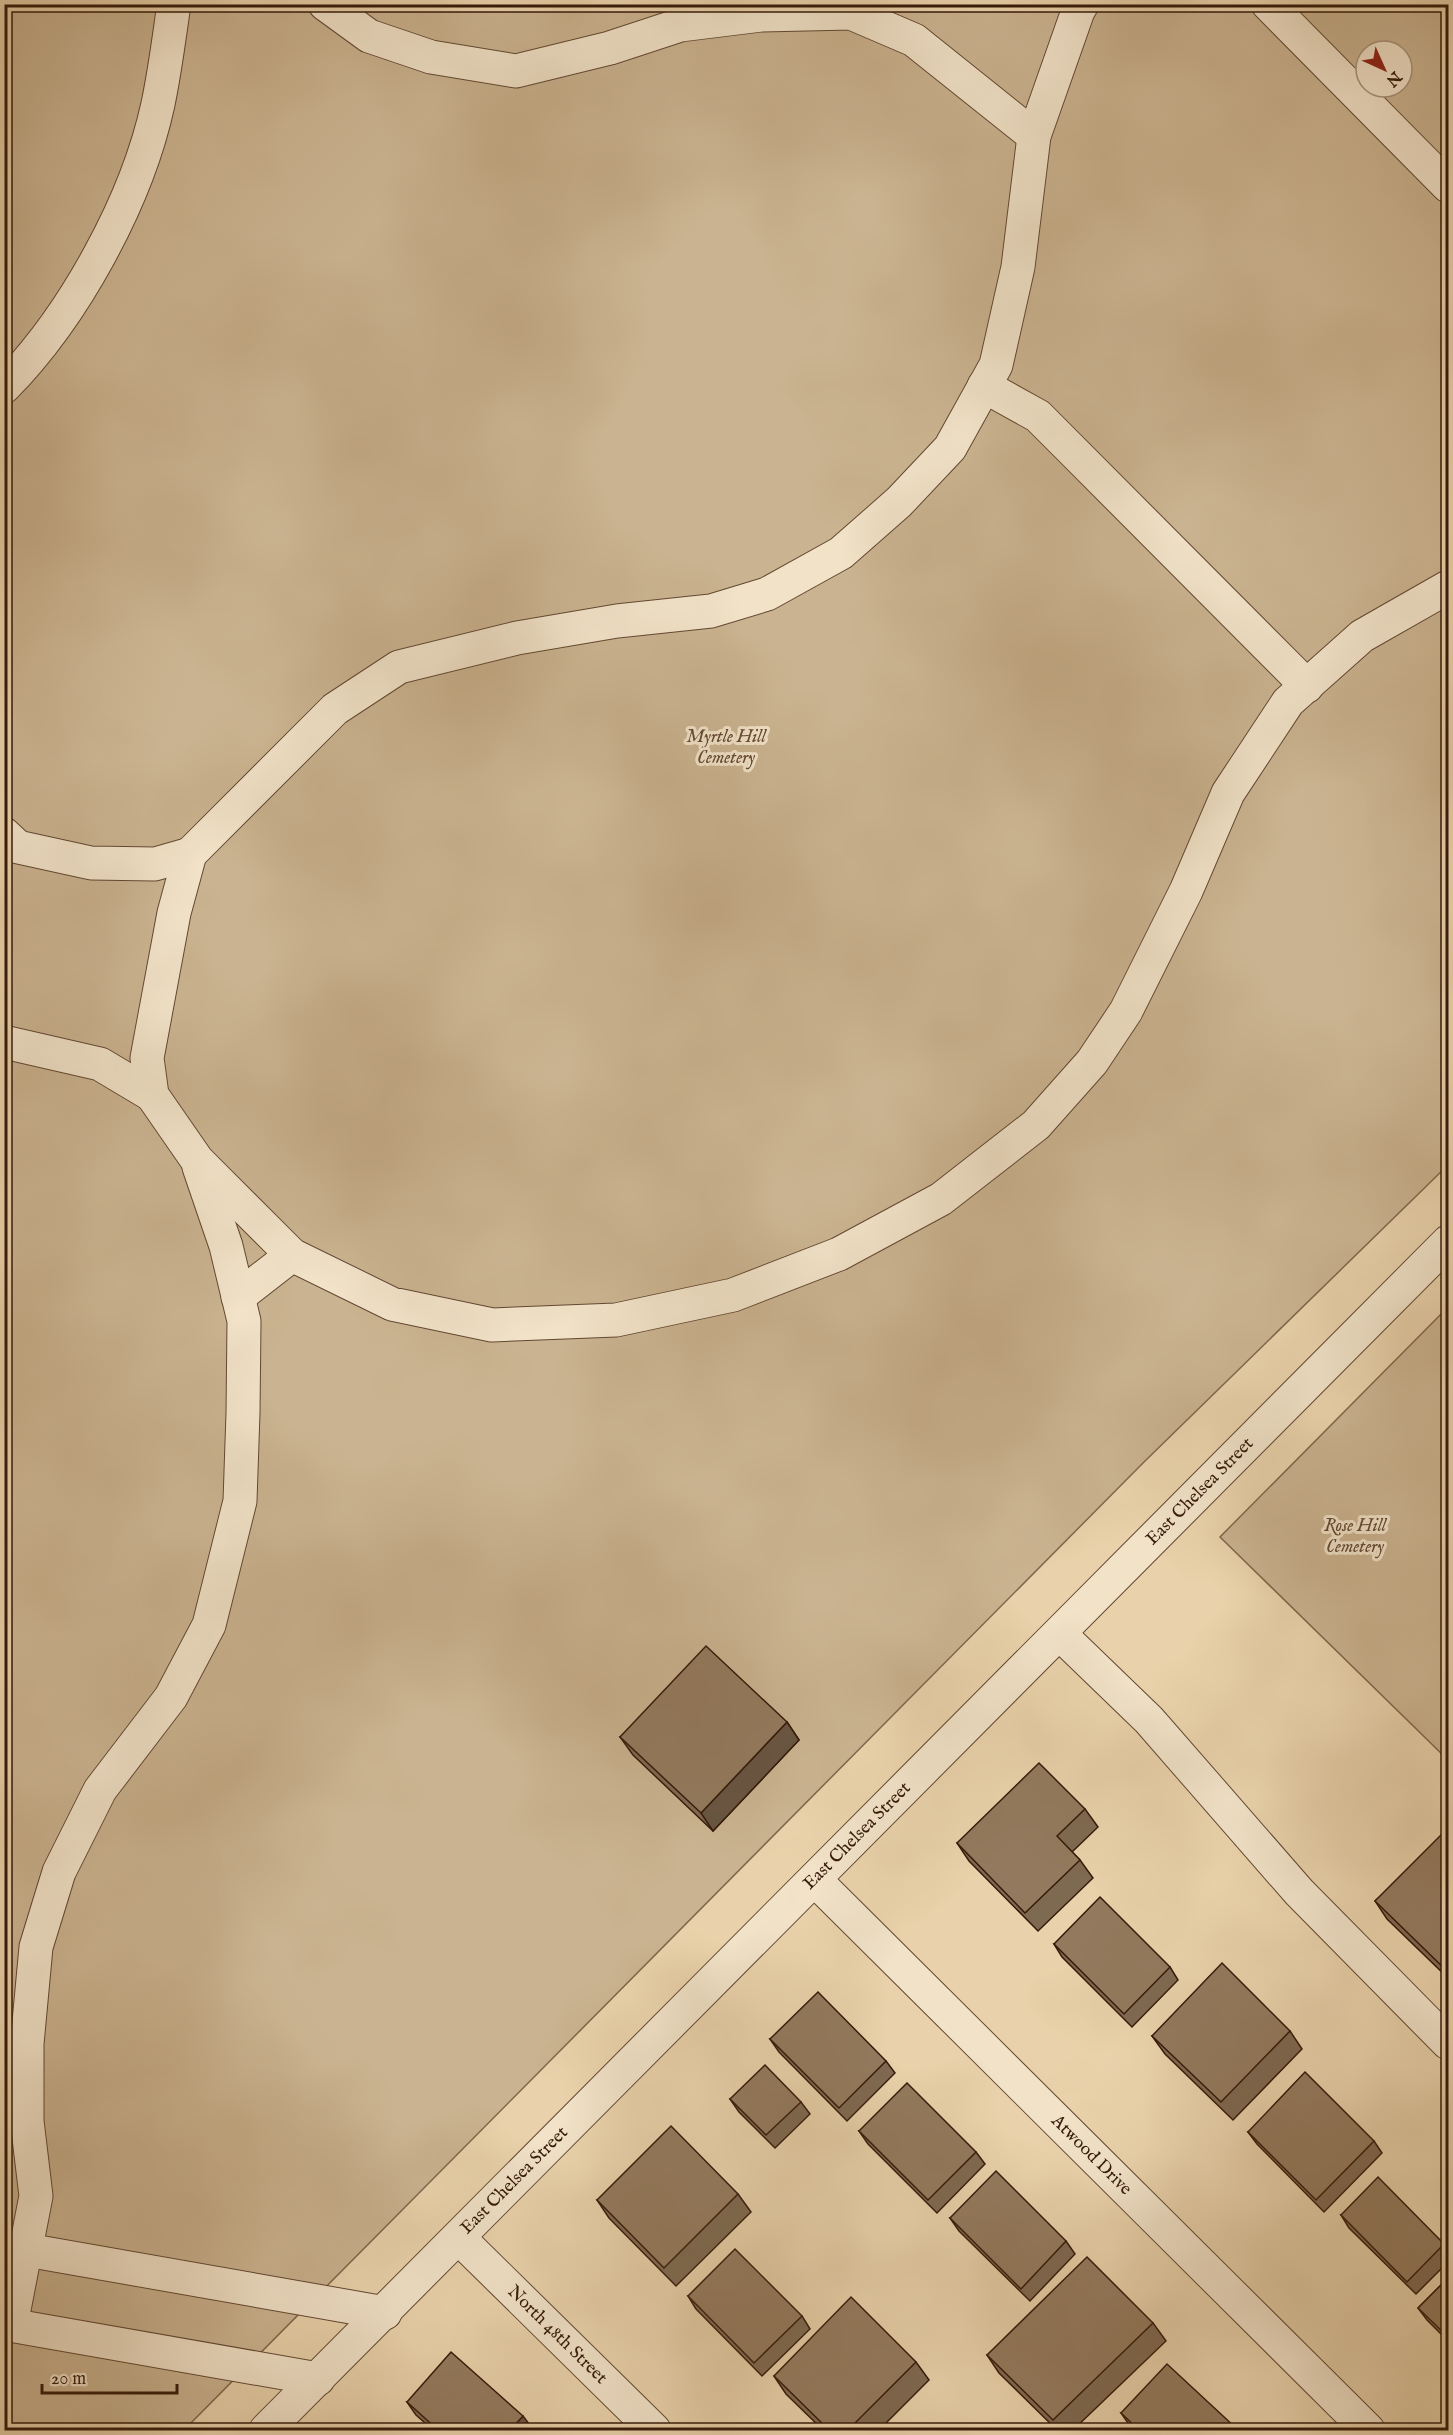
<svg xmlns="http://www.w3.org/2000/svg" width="1453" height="2435" viewBox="0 0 1453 2435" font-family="'IM FELL English',serif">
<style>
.green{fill:#cab390;stroke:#80664d;stroke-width:1.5;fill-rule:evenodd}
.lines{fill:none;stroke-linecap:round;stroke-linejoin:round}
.minor-casing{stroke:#624832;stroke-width:35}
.minor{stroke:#f1e2c8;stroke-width:33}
.wall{fill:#7e6951;stroke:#351a0a;stroke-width:1.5}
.shaded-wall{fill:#675542;stroke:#351a0a;stroke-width:1.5}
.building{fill:#937a5e;stroke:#351a0a;stroke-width:1.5}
.labels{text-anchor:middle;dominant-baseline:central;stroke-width:6;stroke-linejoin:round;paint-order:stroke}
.park-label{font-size:18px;font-style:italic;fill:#624832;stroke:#f1e2c8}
.street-label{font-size:18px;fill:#351a0a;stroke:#f1e2c8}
</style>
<rect width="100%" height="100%" fill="#e9d2ab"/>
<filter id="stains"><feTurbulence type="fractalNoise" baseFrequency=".00333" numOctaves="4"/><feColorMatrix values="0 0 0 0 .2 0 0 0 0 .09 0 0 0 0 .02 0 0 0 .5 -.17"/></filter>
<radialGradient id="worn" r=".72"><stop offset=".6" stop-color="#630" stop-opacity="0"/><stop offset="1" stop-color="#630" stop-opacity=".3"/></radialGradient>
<!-- green -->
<g class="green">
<path d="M5,5H1448V1165L1144,1462L184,2430H5ZM1366,51H1402V87H1366Z"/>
<path d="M1448,1307V1760L1220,1537Z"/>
</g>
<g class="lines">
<!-- minor casing -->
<g class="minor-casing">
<g id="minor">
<path d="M325,4L369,36L431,57L516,71L610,48L680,25L761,15L851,13L914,40L1034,136"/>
<path d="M1082,4L1078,11L1034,136L1018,267L996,365L950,448L899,502L841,553L767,594L711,611L617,621L517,638L399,667L335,709L190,854L174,913L147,1058L152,1095L197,1160L292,1255L392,1304L492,1325L616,1320L733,1295L839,1254L941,1199L1036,1125L1092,1062L1126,1011L1186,891L1228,793L1288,702L1362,636L1448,587"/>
<path d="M1268,4L1448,186"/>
<path d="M984,386L1038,416L1307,686"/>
<path d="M4,387C74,316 137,201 158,104C165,71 169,38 174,4"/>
<path d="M4,834L18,847L91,863L155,864L190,854"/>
<path d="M4,1042L100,1064L152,1095"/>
<path d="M238,1297L292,1255"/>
<path d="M1060,1634L1149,1720L1299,1892L1448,2043"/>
<path id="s1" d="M815,1880L1368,2430"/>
<path id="s2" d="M459,2238L654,2430"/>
<path d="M4,2246L385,2313"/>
<path d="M4,2324L318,2379"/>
<path d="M11,2325L36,2196L27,2121V2044L36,1947L59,1872L100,1790L171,1697L209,1625L240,1501L243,1413L244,1321L226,1246L199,1167"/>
<path id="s3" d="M266,2430L1448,1242"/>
</g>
</g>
<!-- minor -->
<use href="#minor" class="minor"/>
</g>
<!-- wall -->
<g class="wall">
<path d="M787,1722L799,1740L713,1831L633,1755L620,1737Z"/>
<path d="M1085,1809L1098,1827L1072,1852L1080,1860L1093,1878L1038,1931L969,1861L957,1843Z"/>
<path d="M1449,1842V1979L1387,1919L1375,1901Z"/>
<path d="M1054,1944L1170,1967L1178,1980L1132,2027L1062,1957Z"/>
<path d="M1290,2031L1302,2049L1233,2120L1165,2054L1152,2036Z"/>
<path d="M770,2039L886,2061L895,2073L847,2121L779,2052Z"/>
<path d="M730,2099L801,2102L810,2114L775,2148L739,2112Z"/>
<path d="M859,2131L976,2152L985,2164L937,2213L868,2144Z"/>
<path d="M1248,2132L1374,2141L1382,2153L1324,2212L1257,2144Z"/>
<path d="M738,2194L751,2212L676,2286L609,2218L597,2200Z"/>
<path d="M1341,2215L1444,2244L1449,2250V2261L1416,2294L1349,2228Z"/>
<path d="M950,2218L1066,2241L1075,2254L1030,2301L959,2231Z"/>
<path d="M1449,2277V2342L1427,2320L1418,2308Z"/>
<path d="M688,2296L802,2316L810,2329L762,2376L696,2309Z"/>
<path d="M1153,2323L1166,2341L1073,2430H1057L999,2373L987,2355Z"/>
<path d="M916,2362L929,2380L879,2430H823L786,2394L774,2376Z"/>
<path d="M407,2402L532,2428L530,2430H433L416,2415Z"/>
<path d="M1121,2413L1237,2429L1238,2430H1135L1130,2426Z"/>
</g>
<!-- shaded-wall -->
<g class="shaded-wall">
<path d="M787,1722L799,1740L713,1831L701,1813Z"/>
<path d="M523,2416L532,2428L530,2430H510Z"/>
</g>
<!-- building -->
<g class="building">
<path d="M706,1646L787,1722L701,1813L620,1737Z"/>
<path d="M1039,1763L1085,1809L1057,1836L1080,1860L1025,1913L957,1843Z"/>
<path d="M1441,1835L1449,1842V1973L1375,1901Z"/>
<path d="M1100,1897L1170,1967L1124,2014L1054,1944Z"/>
<path d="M1222,1963L1290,2031L1221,2102L1152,2036Z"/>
<path d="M818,1992L886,2061L839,2108L770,2039Z"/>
<path d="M765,2065L801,2102L766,2135L730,2099Z"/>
<path d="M1305,2072L1374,2141L1316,2200L1248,2132Z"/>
<path d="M907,2083L976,2152L928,2200L859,2131Z"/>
<path d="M671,2126L738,2194L664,2268L597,2200Z"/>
<path d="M996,2171L1066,2241L1021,2289L950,2218Z"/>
<path d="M1378,2177L1444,2244L1407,2282L1341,2215Z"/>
<path d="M735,2249L802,2316L754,2363L688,2296Z"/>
<path d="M1087,2257L1153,2323L1053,2420L987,2355Z"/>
<path d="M1449,2277V2338L1418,2308Z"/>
<path d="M851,2297L916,2362L848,2430H829L774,2376Z"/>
<path d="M451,2352L523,2416L510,2430H438L407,2402Z"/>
<path d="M1167,2364L1237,2429L1236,2430H1139L1121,2413Z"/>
<path d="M910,2425L916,2430H905Z"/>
</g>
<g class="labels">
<!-- park labels -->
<g class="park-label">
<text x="726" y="737">Myrtle Hill<tspan x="726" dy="21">Cemetery</tspan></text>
<text x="1355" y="1526">Rose Hill<tspan x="1355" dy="21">Cemetery</tspan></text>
</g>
<!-- street labels -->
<g class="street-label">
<text stroke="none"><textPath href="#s3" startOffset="1324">East Chelsea Street</textPath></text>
<text stroke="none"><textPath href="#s3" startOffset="838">East Chelsea Street</textPath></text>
<text stroke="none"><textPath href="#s1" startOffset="390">Atwood Drive</textPath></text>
<text stroke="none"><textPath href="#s3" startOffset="352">East Chelsea Street</textPath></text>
<text stroke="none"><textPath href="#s2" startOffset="138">North 48th Street</textPath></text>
</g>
</g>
<!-- margin -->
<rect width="1453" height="2435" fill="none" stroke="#e9d2ab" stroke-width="24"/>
<rect x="6" y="6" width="1441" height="2423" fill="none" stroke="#351a0a" stroke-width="3"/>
<rect x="12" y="12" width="1429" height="2411" fill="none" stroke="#351a0a" stroke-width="1.5"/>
<!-- north arrow -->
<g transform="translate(1384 69) rotate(135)"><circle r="28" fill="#f1e2c8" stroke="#a6927c" stroke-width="1.5"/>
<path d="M0-4.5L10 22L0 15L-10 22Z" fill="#8f2418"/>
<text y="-9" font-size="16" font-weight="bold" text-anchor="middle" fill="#351a0a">N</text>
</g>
<!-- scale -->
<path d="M42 2384v9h135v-9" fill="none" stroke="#351a0a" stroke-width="3"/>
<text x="51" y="2384" font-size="18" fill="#351a0a" stroke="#f1e2c8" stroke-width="4.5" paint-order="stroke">20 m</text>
<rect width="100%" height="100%" filter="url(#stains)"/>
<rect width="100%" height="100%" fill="url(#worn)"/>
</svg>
